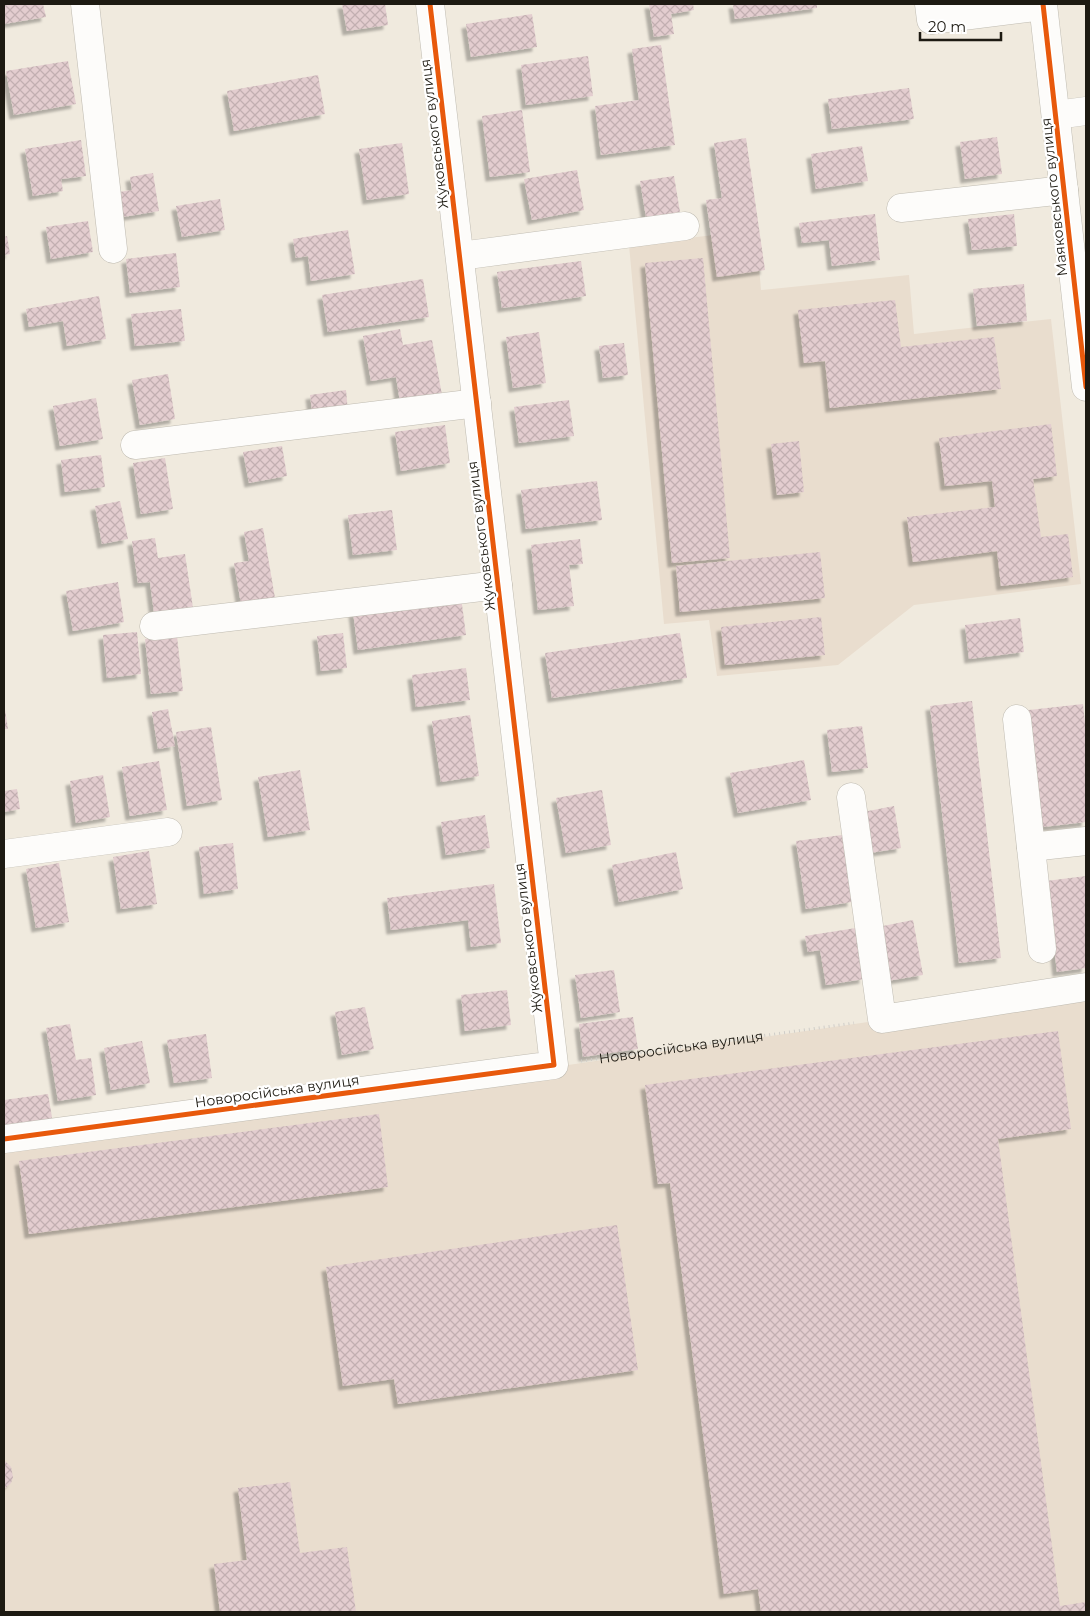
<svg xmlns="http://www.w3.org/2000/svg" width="1090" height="1616" viewBox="0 0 1090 1616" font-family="Montserrat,sans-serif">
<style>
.commercial{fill:#e9ddce}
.building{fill:url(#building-cross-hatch);filter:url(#shadow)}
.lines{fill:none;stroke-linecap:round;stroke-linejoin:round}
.minor-casing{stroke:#bfbbb1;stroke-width:29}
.path{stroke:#cfcdc8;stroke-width:3;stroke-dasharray:1 4;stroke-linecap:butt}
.minor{stroke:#fdfcfa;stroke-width:28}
.cycleway-casing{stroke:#fff;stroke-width:8}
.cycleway{stroke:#e8590c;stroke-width:5}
.labels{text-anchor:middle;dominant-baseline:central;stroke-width:4.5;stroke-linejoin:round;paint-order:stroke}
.street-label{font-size:14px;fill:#1d1a12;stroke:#fff}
</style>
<defs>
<pattern id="building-cross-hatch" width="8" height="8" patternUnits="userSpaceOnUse" patternTransform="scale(1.25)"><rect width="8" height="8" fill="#e3cdcf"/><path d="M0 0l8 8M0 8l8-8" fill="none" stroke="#c2afb1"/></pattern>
<filter id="shadow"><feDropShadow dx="-4.5" dy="4.5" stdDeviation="1" flood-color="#0004"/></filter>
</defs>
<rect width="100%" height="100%" fill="#f0eade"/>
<!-- commercial -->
<g class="commercial">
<path d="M756,230L761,290L909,275L914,334L1051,319L1081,584L914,605L838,665L717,676L709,620L664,624L629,245Z"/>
<path d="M1086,988V1612H4V1141L554,1067L882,1020Z"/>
</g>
<!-- building -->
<g class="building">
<path d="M4,4H43L46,17L4,24Z"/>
<path d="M342,4H385L388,25L347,31Z"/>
<path d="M649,4H693L694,10L671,14L674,34L654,37Z"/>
<path d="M733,4H817V8L735,19Z"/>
<path d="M532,14L537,47L471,57L466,24Z"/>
<path d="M661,45L675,145L601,155L595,106L639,100L632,49Z"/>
<path d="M588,56L593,96L526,105L521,65Z"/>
<path d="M68,61L76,104L14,115L6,71Z"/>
<path d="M318,75L325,114L234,131L227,91Z"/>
<path d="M909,88L914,119L832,129L828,99Z"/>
<path d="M522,110L530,172L490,177L482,116Z"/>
<path d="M997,137L1002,174L965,179L960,142Z"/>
<path d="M746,138L765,270L717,277L706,200L722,198L714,143Z"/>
<path d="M81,140L86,176L61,179L63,191L33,196L25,149Z"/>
<path d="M402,143L409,194L367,200L359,149Z"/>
<path d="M862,146L868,181L816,189L811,154Z"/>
<path d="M577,170L584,210L532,220L524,179Z"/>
<path d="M153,173L159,211L123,217L119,192L132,190L130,177Z"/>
<path d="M674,176L680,212L646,217L640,181Z"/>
<path d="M220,199L225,230L182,237L176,206Z"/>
<path d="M875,214L880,260L832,266L829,240L802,243L799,223Z"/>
<path d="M1014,214L1017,246L972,250L968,219Z"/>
<path d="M88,221L93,252L51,259L46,227Z"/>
<path d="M348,230L355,274L311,281L308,256L296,258L293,239Z"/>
<path d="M7,236L10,254L4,255V237Z"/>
<path d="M176,253L180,287L130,293L126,259Z"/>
<path d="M703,258L730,558L672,563L645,263Z"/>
<path d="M581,261L586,296L502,308L497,272Z"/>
<path d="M423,279L429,317L328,332L322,295Z"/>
<path d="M1024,284L1027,321L977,326L973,289Z"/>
<path d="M99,296L106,339L67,346L63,321L29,327L26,309Z"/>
<path d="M895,300L901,347L994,337L1001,389L830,408L825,361L804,363L798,310Z"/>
<path d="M181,309L185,341L135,346L131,314Z"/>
<path d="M400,329L403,345L432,340L442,395L400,402L396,377L371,381L363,336Z"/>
<path d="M539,332L546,383L513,388L506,337Z"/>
<path d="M624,343L628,375L603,378L599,346Z"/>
<path d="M168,374L175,419L140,425L132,380Z"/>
<path d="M346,390L348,412L313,417L310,395Z"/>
<path d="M96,398L103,439L60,446L53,406Z"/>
<path d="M569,400L574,436L519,443L514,407Z"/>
<path d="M1051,424L1057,476L1033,479L1041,537L1068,534L1073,577L1001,586L997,551L913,562L907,517L995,507L992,481L945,486L939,438Z"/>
<path d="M445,425L450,463L401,471L395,432Z"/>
<path d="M799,441L804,492L777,495L771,444Z"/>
<path d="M282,446L287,476L249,483L243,452Z"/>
<path d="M101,455L105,487L65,492L61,460Z"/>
<path d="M165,458L173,509L141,514L133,463Z"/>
<path d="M597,481L602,520L526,529L521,490Z"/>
<path d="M120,501L128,539L102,544L95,506Z"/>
<path d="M392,510L397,550L353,555L348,515Z"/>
<path d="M263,528L275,598L241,604L234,563L249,561L244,532Z"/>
<path d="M155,538L158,558L185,554L193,608L154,613L150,582L138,583L132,541Z"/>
<path d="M580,539L583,564L569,565L574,606L538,610L531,545Z"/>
<path d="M820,552L825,598L680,612L676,566Z"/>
<path d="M118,582L124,622L73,631L66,591Z"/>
<path d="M461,597L466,635L358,650L353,612Z"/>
<path d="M821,617L825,655L725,665L721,627Z"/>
<path d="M1020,618L1024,652L969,659L965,625Z"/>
<path d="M137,632L141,674L107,678L103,635Z"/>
<path d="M343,633L347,668L321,671L317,636Z"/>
<path d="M680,633L687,678L552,698L545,653Z"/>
<path d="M177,636L183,691L151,694L145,639Z"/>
<path d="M466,668L470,700L416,707L412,675Z"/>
<path d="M972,701L1001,958L959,963L930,706Z"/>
<path d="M4,703L8,729H4Z"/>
<path d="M1083,704L1086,732V822L1043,827L1029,710Z"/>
<path d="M168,709L175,746L158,749L152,712Z"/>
<path d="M470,715L479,776L441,782L432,721Z"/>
<path d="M862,726L868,768L832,772L827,730Z"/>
<path d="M211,727L222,800L187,806L176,732Z"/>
<path d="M804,760L811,800L738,813L730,773Z"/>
<path d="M159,761L167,810L130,816L122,767Z"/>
<path d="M300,770L310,830L268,837L258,777Z"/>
<path d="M103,775L110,817L76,823L70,781Z"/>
<path d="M17,789L20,809L4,812V791Z"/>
<path d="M602,790L611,845L566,853L556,798Z"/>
<path d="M894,806L901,848L870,853L863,812Z"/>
<path d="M485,815L490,848L446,855L441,822Z"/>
<path d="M842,835L852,902L806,909L796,841Z"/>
<path d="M233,843L238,889L204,894L199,847Z"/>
<path d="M149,851L157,904L121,909L113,857Z"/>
<path d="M676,852L683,889L619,902L612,865Z"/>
<path d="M59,863L69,922L36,928L26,869Z"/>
<path d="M1086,876V968L1057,972L1046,881Z"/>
<path d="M494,884L501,943L471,947L468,920L391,930L387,898Z"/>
<path d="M913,920L923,975L887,981L878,927Z"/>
<path d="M856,928L864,979L826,985L820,950L808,952L805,936Z"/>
<path d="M614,970L620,1012L581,1018L575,975Z"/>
<path d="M507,990L511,1025L465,1031L461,995Z"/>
<path d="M365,1007L374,1049L342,1055L335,1012Z"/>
<path d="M633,1017L638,1049L583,1057L579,1024Z"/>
<path d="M70,1024L76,1060L91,1058L96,1095L58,1101L46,1028Z"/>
<path d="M1058,1031L1071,1129L998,1139L1060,1606L1086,1602V1612H761L758,1589L724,1594L670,1183L658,1184L645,1085Z"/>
<path d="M206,1034L212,1078L174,1083L167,1040Z"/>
<path d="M142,1041L150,1083L111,1090L104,1048Z"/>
<path d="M48,1094L53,1123L4,1130V1100Z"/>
<path d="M379,1114L388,1187L29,1234L19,1161Z"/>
<path d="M617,1225L638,1370L398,1404L394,1379L343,1386L326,1267Z"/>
<path d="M4,1460L11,1467L13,1477L11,1483L4,1489Z"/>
<path d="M290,1482L300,1553L347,1547L356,1612H220L214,1564L247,1560L238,1488Z"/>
</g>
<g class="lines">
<!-- minor casing -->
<g class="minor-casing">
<g id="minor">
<path d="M85,4L113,249"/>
<path d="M929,4L931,20L1043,6"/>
<path d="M1043,4L1086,387"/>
<path d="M1056,115L1086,111"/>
<path d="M901,208L1064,190"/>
<path d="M460,256L685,226"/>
<path d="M135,445L477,403"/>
<path d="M154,626L498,585"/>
<path d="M1017,719L1042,949"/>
<path d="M851,797L882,1019L1086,987"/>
<path d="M1031,847L1086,841"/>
<path d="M4,854L168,832"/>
<path d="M4,1139L554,1065L430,4"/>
</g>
</g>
<!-- path -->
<path class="path" id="s1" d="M581,1061L854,1023"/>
<!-- minor -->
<use href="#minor" class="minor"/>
<!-- cycleway casing -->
<g class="cycleway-casing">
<g id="cycleway">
<path d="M1043,4L1086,387"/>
<path d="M4,1139L554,1065L430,4"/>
</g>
</g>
<!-- cycleway -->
<use href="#cycleway" class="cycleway"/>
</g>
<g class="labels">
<!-- street labels -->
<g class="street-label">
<text transform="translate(434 134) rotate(-97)">Жуковського вулиця</text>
<text transform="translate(1054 197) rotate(-96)">Маяковського вулиця</text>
<text transform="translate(481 536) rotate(-97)">Жуковського вулиця</text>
<text transform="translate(528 938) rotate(-97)">Жуковського вулиця</text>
<text stroke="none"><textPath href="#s1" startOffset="101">Новоросійська вулиця</textPath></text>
<text transform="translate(277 1091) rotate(-8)">Новоросійська вулиця</text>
</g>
</g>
<!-- border -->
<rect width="1090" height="1616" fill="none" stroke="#1d1a12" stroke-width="10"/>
<!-- scale -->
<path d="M920 32v8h81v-8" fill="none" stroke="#1d1a12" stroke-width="2.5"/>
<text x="928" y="32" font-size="15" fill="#1d1a12" stroke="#ffffff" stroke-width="4" paint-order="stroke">20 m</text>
</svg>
